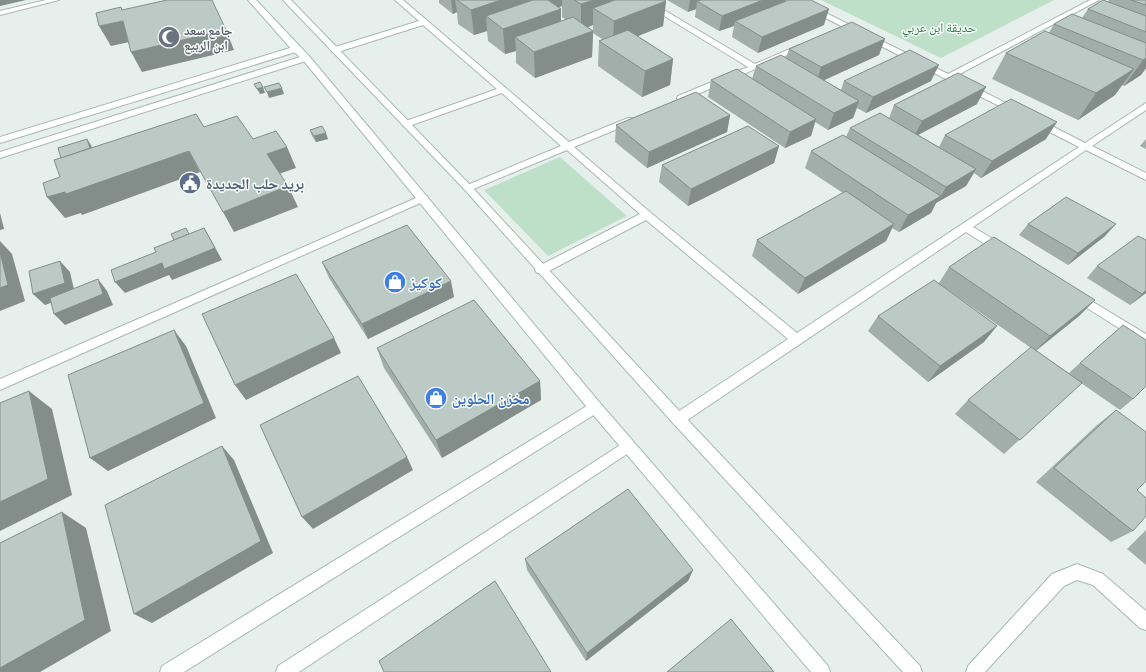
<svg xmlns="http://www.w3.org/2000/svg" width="1146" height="672" viewBox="0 0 1146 672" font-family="'Exo 2','Noto Naskh Arabic',sans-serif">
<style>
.green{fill:#bfe0c8}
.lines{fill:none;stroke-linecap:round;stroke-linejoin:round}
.street-casing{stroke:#a8b8b2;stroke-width:2}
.secondary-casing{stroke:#a4bbb3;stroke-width:2}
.street{fill:#fff;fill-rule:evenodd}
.secondary{fill:#fff;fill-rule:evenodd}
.wall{fill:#a1aea9;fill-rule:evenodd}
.shaded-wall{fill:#838d89}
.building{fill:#bbcac4;stroke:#838d89}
.labels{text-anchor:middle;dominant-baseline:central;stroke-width:3;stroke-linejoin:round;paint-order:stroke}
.far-park-label{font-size:13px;fill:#2d7a4b;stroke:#f7fbf9}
.far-worship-label{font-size:13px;font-weight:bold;fill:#5b616d;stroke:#f7fbf9;text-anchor:start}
.service-label{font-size:15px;font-weight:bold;fill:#4e5e75;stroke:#f7fbf9;text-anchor:start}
.shop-label{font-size:15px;font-weight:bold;fill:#366cbe;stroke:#f7fbf9;text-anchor:start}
</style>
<rect width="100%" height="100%" fill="#e6efeb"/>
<!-- green -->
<g class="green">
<path d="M821,0H1054L941,58Z"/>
<path d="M560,157L627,216L548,256L484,190Z"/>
</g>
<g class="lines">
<!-- street casing -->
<g class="street-casing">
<g id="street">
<path d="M46,0H59L0,15V11Z"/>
<path d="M395,0H403L569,142L628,118H634L635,120L634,122L574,147L651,213L797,333L1079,147L1036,125L1035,123L1036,121H1042L1085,143L1146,103V110L1092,146L1146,173V180L1086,150L973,227L1005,246L1006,249L1005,252H997L966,232L683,423L678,425L673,423L671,419L673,415L788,339L646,220L545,273H537L535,270L537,267L640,214L567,150L471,190H465L463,188L465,186L561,146L502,93L409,126H403L402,124L403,122L497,89L423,25L338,52H332V48L419,21Z"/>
<path d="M638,0H647L755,64L799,45H805L806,47L684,100H678L677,98L678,96L748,67Z"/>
<path d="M790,0H800L948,74L1090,0H1099L954,77L1018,109L1019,111L1015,114Z"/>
<path d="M293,47H296L300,49L299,51L0,143V137Z"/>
<path d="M303,56H306L310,58L309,60L0,158V152Z"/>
<path d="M423,195L427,196L428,198L427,200L0,390V379Z"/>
<path d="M1078,293L1146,334V345L1074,300L1072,297L1074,294Z"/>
<path d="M595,401L600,403L602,407L600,411L184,672H160L162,666Z"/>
<path d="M628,440L633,442L635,446L633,450L299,672H276L278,666Z"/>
<path d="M1077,564L1103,574L1146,611V630L1140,628L1093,585L1077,580L1064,586L985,672H966L968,666L1052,574Z"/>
</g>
</g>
<!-- secondary casing -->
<g class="secondary-casing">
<g id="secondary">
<path d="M248,0H256L309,56L600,403L828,666L830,672H811L590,411L303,60L293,51Z"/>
<path d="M283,0H291L471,186L683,415L920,666L922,672H903L673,423L465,190Z"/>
</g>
</g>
<!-- street -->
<use href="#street" class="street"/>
<!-- secondary -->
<use href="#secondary" class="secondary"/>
</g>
<!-- wall -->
<g class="wall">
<path d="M439,0H531V1L533,0H664L666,1L663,26L638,36L673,59L670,85L642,97L598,66L599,41L602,39L593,33L592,57L535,78L516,63V51L505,54L488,41L487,31L474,35L458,24L457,12L453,14L439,3ZM562,6V17L566,20L561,22V9L559,7ZM593,25V31L587,27Z"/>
<path d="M667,0H786V1L824,25L758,53L732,37L734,26L719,31L695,17L696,9L688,12Z"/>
<path d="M1109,0H1146V68L1141,75L1124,86L1122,85L1115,95L1078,120L992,79L1006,53L1049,33L1054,24L1082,18L1088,9L1108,2Z"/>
<path d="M789,49L879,55L823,80L841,90L844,81H931L866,113L857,108L853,118L828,130L815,122L811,136L785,148L708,97L711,80L752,79L756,66L786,58Z"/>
<path d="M977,104L918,135L939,147L945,135L1046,139L981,178L974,173L966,186L936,203L931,213L899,232L892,228L886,241L798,294L752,256L757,240L843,193L805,168L811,151L846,137L850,128L889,118L894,105Z"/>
<path d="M730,115L727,132L647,168L615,142L616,125Z"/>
<path d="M310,130L328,139L316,142L312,136Z"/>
<path d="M1146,139V149L1140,146Z"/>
<path d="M779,146L774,163L688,206L659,182L662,165Z"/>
<path d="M1028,224L1105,236L1068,265L1019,235Z"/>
<path d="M1146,240V293L1130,305L1087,278L1097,266Z"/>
<path d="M322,262L454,297L368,339L329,278Z"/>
<path d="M949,267L1095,300L1079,316L1036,351L1069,373L1080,363L1133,399L1120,410L1081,383L1004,454L955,414L968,400L1031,348L942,286L984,342L928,382L868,331L878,316L939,283Z"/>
<path d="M377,348L540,381L541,400L442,458L384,368Z"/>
<path d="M1116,410L1137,490L1133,531L1111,542L1036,482L1097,425Z"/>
<path d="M1146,530V565L1127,549Z"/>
<path d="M525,559L693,570L688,581L586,661L527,570Z"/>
</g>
<!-- shaded-wall -->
<g class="shaded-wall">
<path d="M0,0H26L0,6Z"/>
<path d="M451,0H455L457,12L453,14Z"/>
<path d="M501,0H531L532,15L486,16L487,31L474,35L471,10Z"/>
<path d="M549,0H562V6L550,10Z"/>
<path d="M594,0H633L593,8V25L581,30V4Z"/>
<path d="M690,0H721L697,1L696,9L688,12Z"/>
<path d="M763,0H786L785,5L735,21L734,26L719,31L722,16Z"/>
<path d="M666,1L663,26L613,46L614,21Z"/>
<path d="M561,9V34L515,37L516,51L505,54L503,29Z"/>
<path d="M829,9L824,25L758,53L762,37Z"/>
<path d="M123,21L134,41L111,46L99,26Z"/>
<path d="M226,30L234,50L142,72L131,52Z"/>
<path d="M593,31L592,57L535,78L534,52Z"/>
<path d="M885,39L879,55L816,84L821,67Z"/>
<path d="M1146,58V68L1141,75L1124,86L1143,60Z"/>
<path d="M673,59L670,85L642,97L645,71Z"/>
<path d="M939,65L931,81L866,113L873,97Z"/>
<path d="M1134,69L1115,95L1078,120L1096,93Z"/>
<path d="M263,87L265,93L260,94L257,89Z"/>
<path d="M986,87L977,104L914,137L922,121Z"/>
<path d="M282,88L284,94L269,98L267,92Z"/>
<path d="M859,101L853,118L828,130L834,113Z"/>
<path d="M730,115L727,132L647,168L649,152Z"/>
<path d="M816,119L811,136L785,148L790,132Z"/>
<path d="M1057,122L1046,139L981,178L992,161Z"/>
<path d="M326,133L328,139L316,142L314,136Z"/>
<path d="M87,139L91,145L96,159L68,168Z"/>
<path d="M779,146L774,163L688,206L691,189Z"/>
<path d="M287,147L296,168L276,175L267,154Z"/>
<path d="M189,151L200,172L82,215L81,213L65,218L47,197Z"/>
<path d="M976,169L966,186L936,203L931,213L899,232L908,215L941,196L946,187Z"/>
<path d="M288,186L298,207L234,232L223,212Z"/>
<path d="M0,213L4,229L0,230Z"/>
<path d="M894,224L886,241L798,294L805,278Z"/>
<path d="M1116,224L1105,236L1068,265L1078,253Z"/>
<path d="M204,228L211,240L222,260L172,280L169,275L125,293L115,282Z"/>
<path d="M0,241L12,254L25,301L0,311Z"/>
<path d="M60,261L70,272L75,294L45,305L33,294Z"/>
<path d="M98,279L107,291L113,305L65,325L54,314Z"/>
<path d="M451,281L454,297L368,339L362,324Z"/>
<path d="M1146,290V293L1130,305L1142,294Z"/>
<path d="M1095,300L1079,316L1035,351L1050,336Z"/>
<path d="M997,326L984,342L928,382L940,366Z"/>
<path d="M174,330L186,346L216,418L108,471L90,458Z"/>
<path d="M334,338L341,353L246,400L235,385Z"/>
<path d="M540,381L541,400L442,458L436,440Z"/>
<path d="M29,391L52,409L72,495L0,531V502Z"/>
<path d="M222,446L234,460L273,553L152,623L134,614Z"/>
<path d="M407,457L413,470L313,529L302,517Z"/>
<path d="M62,512L86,528L111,631L40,672H0V668Z"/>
<path d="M693,570L688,581L586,661L587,653Z"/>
</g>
<!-- building -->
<g class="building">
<path d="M167,0H212L226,30L131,52L123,21L99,26L96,13L121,7L122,10Z"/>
<path d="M457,0H501L471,10Z"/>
<path d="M533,0H548L561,9L503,29L486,16Z"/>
<path d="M574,0H594L581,4Z"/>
<path d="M615,0H664L666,1L614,21L593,8Z"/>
<path d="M701,0H763L722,16L697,1Z"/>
<path d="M789,0H811L829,9L762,37L735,21Z"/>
<path d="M1103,0L1146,16V32L1088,9Z"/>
<path d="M1131,0H1146V5Z"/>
<path d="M1072,14L1146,43V58L1143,60L1054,24Z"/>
<path d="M573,17L593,31L534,52L515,37Z"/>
<path d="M852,22L885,39L821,67L789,49Z"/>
<path d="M628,30L673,59L645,71L599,41Z"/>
<path d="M1045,31L1134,69L1096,93L1006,53Z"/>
<path d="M910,50L939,65L873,97L844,81Z"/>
<path d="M781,55L859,101L834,113L756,66Z"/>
<path d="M737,69L816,119L790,132L711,80Z"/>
<path d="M958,73L986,87L922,121L894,105Z"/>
<path d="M260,82L263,87L257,89L254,84Z"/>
<path d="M279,83L282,88L267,92L264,87Z"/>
<path d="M696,92L730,115L649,152L616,125Z"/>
<path d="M1011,99L1057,122L992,161L945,135Z"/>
<path d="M880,113L976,169L946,187L850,128Z"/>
<path d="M196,114L204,127L237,116L253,139L276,131L287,147L267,154L288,186L223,212L189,151L66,194L65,192L47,197L43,183L60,177L54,160Z"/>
<path d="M322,126L326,133L314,136L310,130Z"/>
<path d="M748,126L779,146L691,189L662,165Z"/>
<path d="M843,135L941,196L908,215L811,151Z"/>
<path d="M87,139L90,148L61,158L58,148Z"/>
<path d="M846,191L894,224L805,278L757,240Z"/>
<path d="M1066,197L1116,224L1078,253L1028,224Z"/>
<path d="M407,225L451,281L362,324L322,262Z"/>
<path d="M186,228L189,234L174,240L171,234Z"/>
<path d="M204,228L215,248L164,269L162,263L115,282L111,270L156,252L154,248Z"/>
<path d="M1138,236L1146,240V290L1142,294L1097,266Z"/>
<path d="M994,237L1095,300L1050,336L949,267Z"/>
<path d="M0,252L8,285L0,288Z"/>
<path d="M60,261L65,283L33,294L29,271Z"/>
<path d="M296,274L334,338L235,385L202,314Z"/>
<path d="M98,279L103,294L54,314L50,298Z"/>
<path d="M934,280L997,326L940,366L878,316Z"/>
<path d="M474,300L540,381L436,440L377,348Z"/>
<path d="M1123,325L1146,340V386L1133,399L1080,363Z"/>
<path d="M174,330L204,403L90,458L68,375Z"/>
<path d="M1031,347L1082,383L1020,440L968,400Z"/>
<path d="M358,376L407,457L302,517L260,425Z"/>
<path d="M29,391L48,479L0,502V403Z"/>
<path d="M1116,410L1146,432V481L1137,490L1146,498V516L1133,531L1054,468Z"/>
<path d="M222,446L261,541L134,614L105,505Z"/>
<path d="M628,489L693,570L587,653L525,559Z"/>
<path d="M62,512L85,620L0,668V543Z"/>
<path d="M495,581L551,672H384L379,661Z"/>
<path d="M731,619L774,672H667Z"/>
</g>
<!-- icons -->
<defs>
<g id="mosque-disc" transform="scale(1.15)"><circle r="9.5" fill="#6b7280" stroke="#f7fbf9"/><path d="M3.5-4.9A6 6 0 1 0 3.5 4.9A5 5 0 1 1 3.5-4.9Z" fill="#fff"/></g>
<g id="civic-disc" transform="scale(1.15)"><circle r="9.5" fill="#5c6f8a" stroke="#f7fbf9"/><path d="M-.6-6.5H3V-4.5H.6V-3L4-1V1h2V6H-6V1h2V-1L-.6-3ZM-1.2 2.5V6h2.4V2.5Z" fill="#fff"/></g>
<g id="shop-disc" transform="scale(1.15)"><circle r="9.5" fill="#3f7fe0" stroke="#f7fbf9"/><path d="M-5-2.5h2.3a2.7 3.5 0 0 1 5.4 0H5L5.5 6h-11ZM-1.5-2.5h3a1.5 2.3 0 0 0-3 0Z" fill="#fff"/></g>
</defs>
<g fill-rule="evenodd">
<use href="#mosque-disc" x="169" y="37"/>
<use href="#civic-disc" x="190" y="183"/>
<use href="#shop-disc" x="395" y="282"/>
<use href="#shop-disc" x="436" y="398"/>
</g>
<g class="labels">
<!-- far-park labels -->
<g class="far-park-label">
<text x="939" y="27">حديقة ابن عربي</text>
</g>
<!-- far-worship labels -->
<g class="far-worship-label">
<text x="184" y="30">جامع سعد<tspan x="184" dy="15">ابن الربيع</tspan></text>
</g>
<!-- service labels -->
<g class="service-label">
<text x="206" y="183">بريد حلب الجديدة</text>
</g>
<!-- shop labels -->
<g class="shop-label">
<text x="410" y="282">كوكيز</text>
<text x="452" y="398">مخزن الحلوين</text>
</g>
</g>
</svg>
